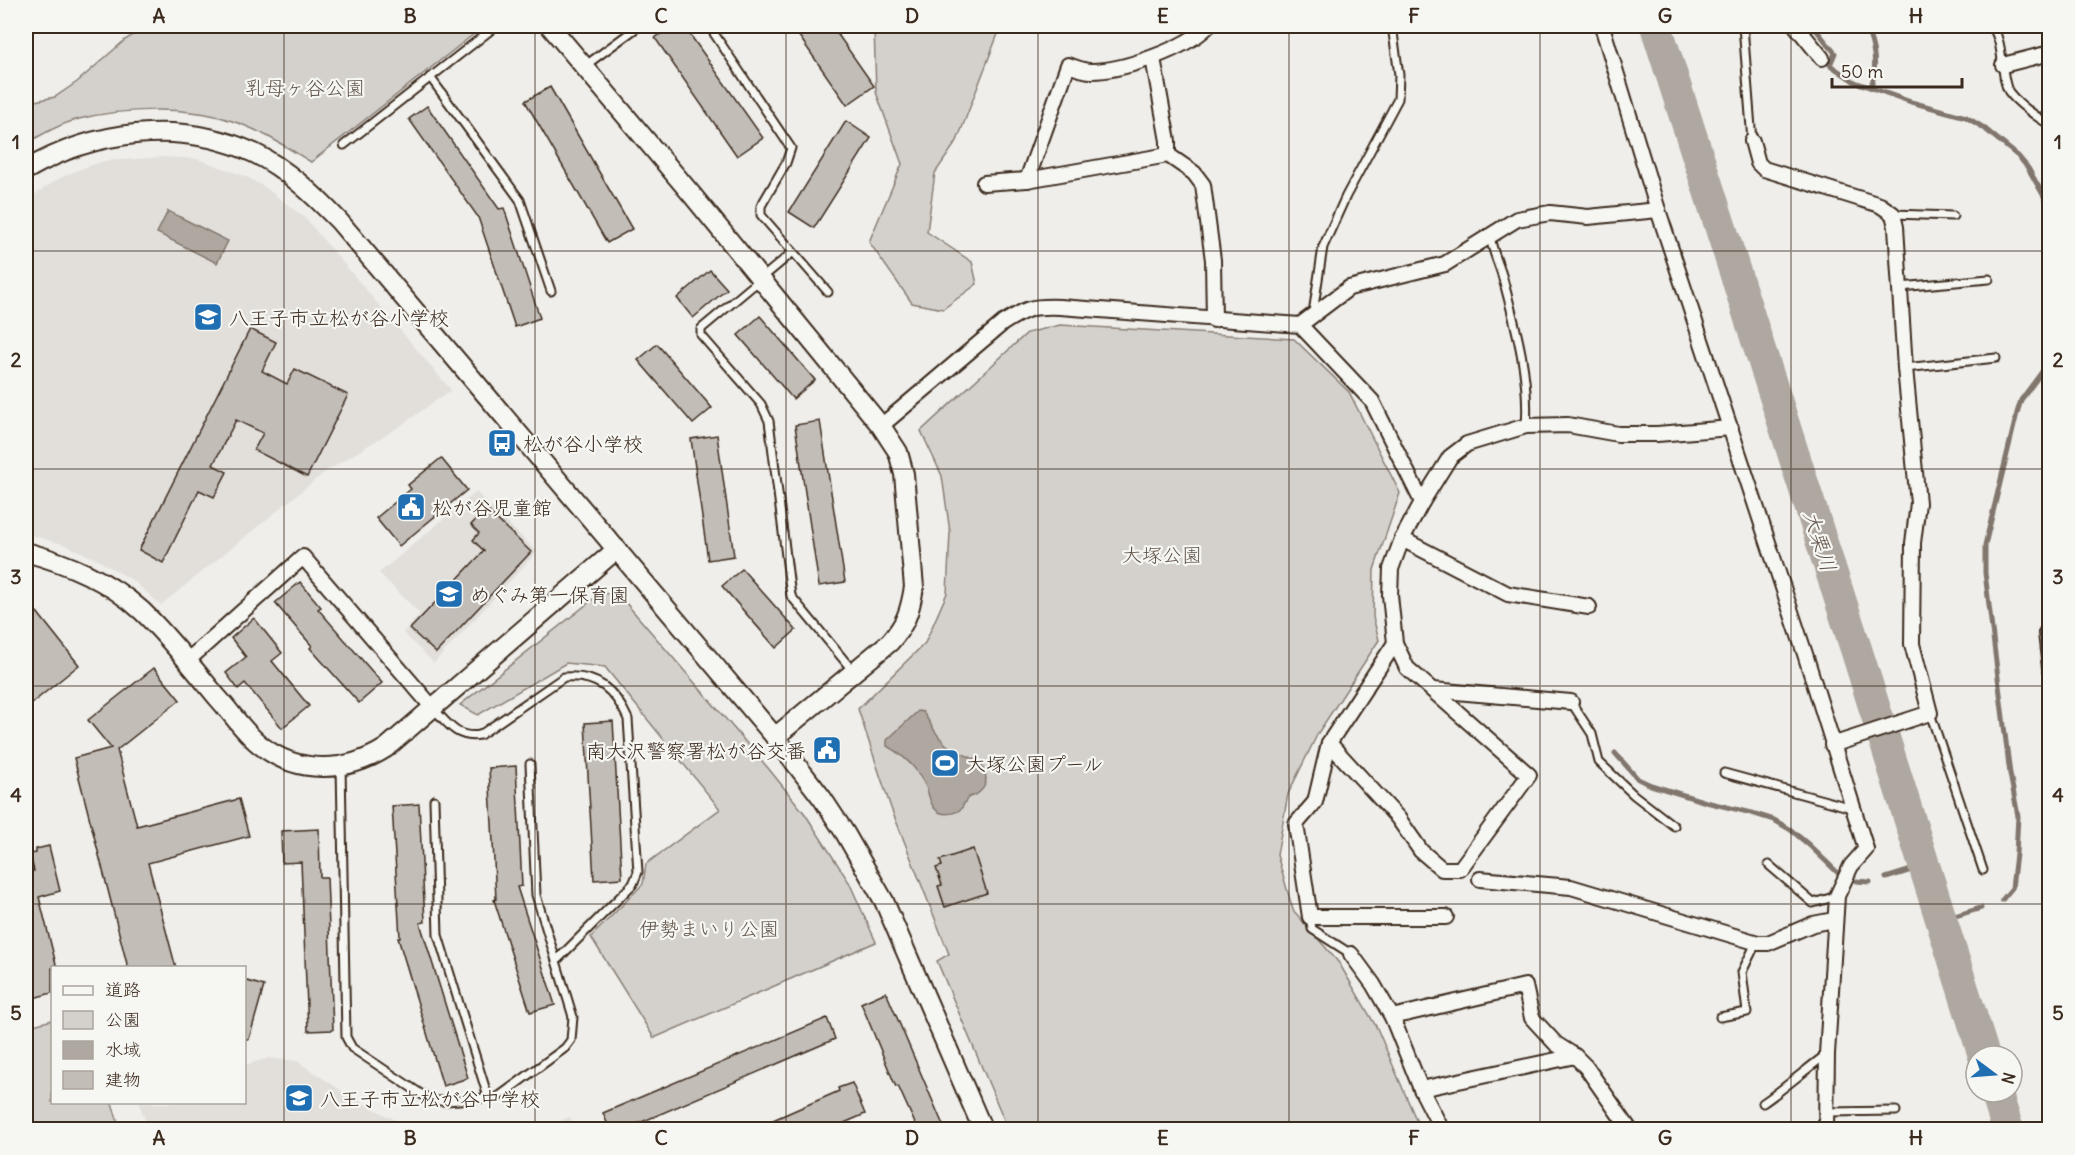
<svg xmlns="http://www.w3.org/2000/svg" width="2075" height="1155" viewBox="0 0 2075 1155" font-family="Delius,'Klee One',sans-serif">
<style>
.built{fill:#e2dfdb}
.green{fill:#d4d1cc;stroke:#887e75;stroke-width:1.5}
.water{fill:#afa8a1;stroke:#81766d;stroke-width:1.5}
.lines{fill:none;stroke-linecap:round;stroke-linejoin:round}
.stream{stroke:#81766d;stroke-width:5}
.river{stroke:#afa8a1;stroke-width:32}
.building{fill:#c2bdb7;stroke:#3b2a1e;stroke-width:1.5}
.service-casing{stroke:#3b2a1e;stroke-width:11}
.minor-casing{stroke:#3b2a1e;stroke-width:18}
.tertiary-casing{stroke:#3b2a1e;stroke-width:22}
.service{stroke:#f6f6f2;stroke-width:7}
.minor{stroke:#f6f6f2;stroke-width:14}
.tertiary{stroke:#f6f6f2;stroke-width:18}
.grid{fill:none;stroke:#3b2a1e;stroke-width:1.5;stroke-opacity:0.55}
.labels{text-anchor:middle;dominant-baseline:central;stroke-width:4.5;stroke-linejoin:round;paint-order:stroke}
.park-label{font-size:20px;fill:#61544a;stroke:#f6f6f2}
.poi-label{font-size:20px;fill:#3b2a1e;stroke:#f6f6f2;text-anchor:start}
.water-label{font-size:21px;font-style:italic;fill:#64564c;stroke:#f6f6f2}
.neatline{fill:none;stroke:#3b2a1e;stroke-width:2}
.grid-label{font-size:20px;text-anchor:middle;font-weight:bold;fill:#3b2a1e}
</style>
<rect width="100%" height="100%" fill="#efeeea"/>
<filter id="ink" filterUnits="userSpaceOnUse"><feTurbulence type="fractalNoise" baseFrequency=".0167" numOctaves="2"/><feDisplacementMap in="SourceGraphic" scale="12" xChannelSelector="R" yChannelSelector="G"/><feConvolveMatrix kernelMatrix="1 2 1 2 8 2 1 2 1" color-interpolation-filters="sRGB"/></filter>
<g filter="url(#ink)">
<!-- built -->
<g class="built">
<path d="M165,157L198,159L247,177L266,188L305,218L451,390L400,426L325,472L161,605L132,580L98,560L66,545L26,534V200L60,178L83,168L105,161Z"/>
<path d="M476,492L537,552L434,663L403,633L420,614L379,573Z"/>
<path d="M268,1058L297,1061L345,1093L393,1119L422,1129H148L139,1103L244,1102L245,1065Z"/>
<path d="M570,1117L576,1129H541Z"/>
</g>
<!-- green -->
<g class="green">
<path d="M147,26H484L311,162C285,146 259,129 229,120C186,106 123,108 79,119C60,124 42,134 26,144V109L35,101L55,97L77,82L125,40Z"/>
<path d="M874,26H1001L957,141L935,173L927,232L972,262L977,284L943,309L912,303L869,242L902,164L876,92Z"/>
<path d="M1060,325L1294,339L1349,392L1400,493L1374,570L1373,617L1379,640L1318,733L1288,794L1277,855L1293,910L1339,963L1377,1028L1420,1129H1008L937,961L949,954L891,808L858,709L925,643L947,593L950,532L942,476L921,431L1027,333Z"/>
<path d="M601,593L619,595L768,768L805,814L849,882L876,942L654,1038L591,937L643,884L646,864L720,809L605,667L566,663L478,715L460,705Z"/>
<path d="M52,1020V1102L112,1103L120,1129H26V1027Z"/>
</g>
<!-- water -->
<g class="water">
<path d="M168,211L228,241L217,263L157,233Z"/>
<path d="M918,711L923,712C931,723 935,736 947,745C958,755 979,756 984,770C988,779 986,788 977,794C975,796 971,796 969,797C965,800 964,805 961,809C955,814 942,816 936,810C929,804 929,792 925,785C917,767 903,755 887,746V740Z"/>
</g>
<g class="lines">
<!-- stream -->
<g class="stream">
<path d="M1813,26L1835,53L1830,65L1855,82L1911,102L1966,117L1984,128L2019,157L2028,168L2050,207"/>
<path d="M1865,26C1875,46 1878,65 1871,87"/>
<path d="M1615,753L1638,779L1651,785L1706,802L1752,813L1774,820L1791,830L1809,845L1839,874"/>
<path d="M1886,878L1924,866"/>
<path d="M1856,881L1870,882"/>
<path d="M2002,900L2012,888L2016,854L2018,816L2010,774L1985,573V545L2017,413L2021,400L2050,361"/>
<path d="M1942,920L1981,908"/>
</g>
<!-- river -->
<g class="river">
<path d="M1656,26L1857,652L1984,1056"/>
<path d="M1996,1092L2008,1130"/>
</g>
</g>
<!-- building -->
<g class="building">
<path d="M672,26H684L763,138L737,156L655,38Z"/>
<path d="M792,26H832L874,86L847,105Z"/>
<path d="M550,87L632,229L607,243L525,101Z"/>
<path d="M427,106L499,209L504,208L540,318L515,327L478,217L409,119Z"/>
<path d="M846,121L871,138L814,228L789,212Z"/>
<path d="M710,270L727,289L693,318L677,298Z"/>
<path d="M760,316L815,380L793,399L738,335Z"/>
<path d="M250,329L276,342L262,371L287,384L295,369L348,395L307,477L254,450L263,433L236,420L213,465L227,472L214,497L199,490L163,563L139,550Z"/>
<path d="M657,344L712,408L693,424L638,360Z"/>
<path d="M820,421L845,582L819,586L795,425Z"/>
<path d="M717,435L734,556L708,560L691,439Z"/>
<path d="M441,458L467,490L399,546L376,518L411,489L408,485Z"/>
<path d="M486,509L531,552L436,653L410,629L484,551L473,540L479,533L471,525Z"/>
<path d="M742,569L796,630L776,648L722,586Z"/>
<path d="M300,582L321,607L318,609L382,683L359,703L310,648L312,646L275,603Z"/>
<path d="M37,612L79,665L26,708V621Z"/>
<path d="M254,618L282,653L272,661L309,706L282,728L245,683L238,689L226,673L246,657L231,638Z"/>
<path d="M154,668L180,700L117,750L137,826L239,799L249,836L148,863L176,968H128L74,758L111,748L88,720Z"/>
<path d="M613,721L622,878L594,880L585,723Z"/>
<path d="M516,766L522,886L517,887L555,1005L530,1012L494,900L496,899L489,768Z"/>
<path d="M419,804L425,922L420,923L468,1078L443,1086L398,938H400L392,806Z"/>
<path d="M319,829L320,877H327L333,1030L308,1031L301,862L282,863L281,831Z"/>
<path d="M49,846L60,891L39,897L57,968H52V993L26,1000V863H30L33,871H34L30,854L36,853V849Z"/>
<path d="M973,849L987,893L945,907L938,886L942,885L936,868L942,866L940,860Z"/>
<path d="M244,980L264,986L249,1039H244Z"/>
<path d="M886,992L943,1125L932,1130H918L898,1086L896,1087L861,1003Z"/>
<path d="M827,1018L835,1039L623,1130H610L603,1113Z"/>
<path d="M852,1083L865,1114L828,1130H750L839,1091L838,1088Z"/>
</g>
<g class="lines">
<!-- service casing -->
<g class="service-casing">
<g id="service">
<path d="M709,26L791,148L786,163L761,206V215L828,292"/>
<path d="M1743,26L1752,141"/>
<path d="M1991,26C2005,40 2000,79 2009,92C2018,104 2037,117 2050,125"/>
<path d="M586,65L639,26"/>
<path d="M430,77L520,200L551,291"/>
<path d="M344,145L496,26"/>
<path d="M1893,214L1953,216"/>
<path d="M1490,236C1492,250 1498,262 1502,275C1515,324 1530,375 1526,426"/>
<path d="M793,252L701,329V335L761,404L769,421L791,596L853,671"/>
<path d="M1900,287L1989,279"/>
<path d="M1313,313L1323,247L1346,196L1398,99L1399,75L1392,26"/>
<path d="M1905,368L1996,358"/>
<path d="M1571,702L1592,734L1599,762L1634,795L1674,826"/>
<path d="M433,708C448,724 457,739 480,735L564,677C597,674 615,690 628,719L638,872L633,884L557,960"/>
<path d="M1930,713L1983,870"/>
<path d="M341,766L346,1037L352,1048L424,1096L436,1101H446L498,1097L565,1048L571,1040L573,1017L536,895L530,764"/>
<path d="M1724,773L1852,808"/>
<path d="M434,800L438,935L488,1097"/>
<path d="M1769,865L1813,903L1837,896"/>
<path d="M1310,917L1312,929L1351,954"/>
<path d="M1720,1017L1747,1012L1742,972L1756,943"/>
<path d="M1763,1103C1785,1088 1805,1070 1827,1054"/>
<path d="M1827,1112L1896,1111"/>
</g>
</g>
<!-- minor casing -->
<g class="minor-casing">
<g id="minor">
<path d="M1602,26L1658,210L1805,654L1866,849L1851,866L1837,896L1827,1054L1826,1130"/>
<path d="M1796,26L1822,58"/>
<path d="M1153,58L1168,141V155"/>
<path d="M2003,65L2050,53"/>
<path d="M1752,141L1758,163L1764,169L1880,205L1893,214L1896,227L1905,368L1918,503L1913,543L1912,644L1930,713L1832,745"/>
<path d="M1027,180L1068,65C1075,67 1083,71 1091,71C1123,71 1185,49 1208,26"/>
<path d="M984,183L1027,180L1168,155L1194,173L1203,185L1213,260L1214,320"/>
<path d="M1300,325L1349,288L1445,264L1517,219L1550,213L1588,217L1658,210"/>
<path d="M881,426L1003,323C1027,308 1031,306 1060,307L1300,325L1372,401L1422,502L1402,539L1391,569L1390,595L1395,643L1407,668L1529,775L1460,869H1442L1421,851L1398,818L1329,743"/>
<path d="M1422,502L1450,457L1467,444L1526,426L1568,425L1618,434H1657L1731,428"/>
<path d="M1402,539L1508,594L1589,607"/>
<path d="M2046,633L2050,668"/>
<path d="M1395,643L1329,743L1315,802L1296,824L1310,917H1446"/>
<path d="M187,661L303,557L433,708"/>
<path d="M1433,690L1571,702"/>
<path d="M1480,879L1571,887L1758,943H1768L1813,924L1834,920"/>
<path d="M1351,954L1373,984L1392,1017L1421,1089L1442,1130"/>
<path d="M1392,1017L1525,986L1532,1018L1556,1044L1575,1056L1586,1067L1630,1130"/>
<path d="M1421,1089L1575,1056"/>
</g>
</g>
<!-- tertiary casing -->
<g class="tertiary-casing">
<g id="tertiary">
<path d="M550,26L693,196L881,426L898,452L904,474L914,587C910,611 906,624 890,642L775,737"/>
<path d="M26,170C94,130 180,119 254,153C287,169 314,195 339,221L775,737L822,798L845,833L884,901L983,1130"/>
<path d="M26,552C69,564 108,580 142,611C169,637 193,668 217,697C231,712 243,731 259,744C297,775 347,773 386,748L617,549"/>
</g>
</g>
<!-- service -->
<use href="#service" class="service"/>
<!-- minor -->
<use href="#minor" class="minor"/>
<!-- tertiary -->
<use href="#tertiary" class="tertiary"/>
</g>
</g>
<!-- grid -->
<path class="grid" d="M284,26V1130M535,26V1130M786,26V1130M1038,26V1130M1289,26V1130M1540,26V1130M1791,26V1130M26,251H2050M26,469H2050M26,686H2050M26,904H2050"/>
<!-- icons -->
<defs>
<g id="school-square" transform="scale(1.5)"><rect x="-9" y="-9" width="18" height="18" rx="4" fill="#1f6fb2" stroke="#f6f6f2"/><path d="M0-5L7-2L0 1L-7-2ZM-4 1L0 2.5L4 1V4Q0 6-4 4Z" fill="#fff"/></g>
<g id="bus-square" transform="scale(1.5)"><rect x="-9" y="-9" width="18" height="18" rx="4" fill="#1f6fb2" stroke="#f6f6f2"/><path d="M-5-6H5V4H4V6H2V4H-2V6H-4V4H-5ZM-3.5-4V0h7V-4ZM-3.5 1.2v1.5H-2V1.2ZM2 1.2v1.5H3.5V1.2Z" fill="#fff"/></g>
<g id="civic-square" transform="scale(1.5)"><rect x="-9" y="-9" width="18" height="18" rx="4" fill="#1f6fb2" stroke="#f6f6f2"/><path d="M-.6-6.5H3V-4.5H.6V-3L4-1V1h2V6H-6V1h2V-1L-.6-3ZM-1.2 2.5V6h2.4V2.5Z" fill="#fff"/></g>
<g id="stadium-square" transform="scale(1.5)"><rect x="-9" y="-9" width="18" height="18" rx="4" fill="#1f6fb2" stroke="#f6f6f2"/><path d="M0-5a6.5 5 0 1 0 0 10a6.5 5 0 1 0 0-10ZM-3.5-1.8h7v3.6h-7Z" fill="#fff"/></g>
</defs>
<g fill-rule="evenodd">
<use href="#school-square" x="208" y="317"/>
<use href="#bus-square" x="502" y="443"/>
<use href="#civic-square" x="411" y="507"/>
<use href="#school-square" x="449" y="594"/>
<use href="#civic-square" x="827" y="750"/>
<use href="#stadium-square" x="945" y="763"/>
<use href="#school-square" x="299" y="1098"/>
</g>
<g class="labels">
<!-- park labels -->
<g class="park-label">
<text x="305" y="87">乳母ヶ谷公園</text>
<text x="1162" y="554">大塚公園</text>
<text x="709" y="928">伊勢まいり公園</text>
</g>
<!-- poi labels -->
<g class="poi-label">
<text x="229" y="317">八王子市立松が谷小学校</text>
<text x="523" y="443">松が谷小学校</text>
<text x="432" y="507">松が谷児童館</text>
<text x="470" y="594">めぐみ第一保育園</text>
<text x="806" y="750" text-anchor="end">南大沢警察署松が谷交番</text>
<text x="966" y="763">大塚公園プール</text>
<text x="320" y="1098">八王子市立松が谷中学校</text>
</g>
<!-- water labels -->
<g class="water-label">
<text transform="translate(1820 541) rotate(72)">大栗川</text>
</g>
</g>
<!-- margin -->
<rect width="2075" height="1155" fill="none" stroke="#f6f6f2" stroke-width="66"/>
<!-- legend -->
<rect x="51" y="966" width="195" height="138" fill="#f6f6f2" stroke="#aba49d" stroke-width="1.5"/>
<rect x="63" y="986" width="30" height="9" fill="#f6f6f2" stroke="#aba49d" stroke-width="1.5"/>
<text x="105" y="996" font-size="18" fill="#3b2a1e">道路</text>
<rect x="63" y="1011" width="30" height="18" fill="#d4d1cc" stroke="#aba49d" stroke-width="1.5"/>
<text x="105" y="1026" font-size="18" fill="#3b2a1e">公園</text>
<rect x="63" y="1041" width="30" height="18" fill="#afa8a1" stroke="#aba49d" stroke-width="1.5"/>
<text x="105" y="1056" font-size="18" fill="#3b2a1e">水域</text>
<rect x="63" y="1071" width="30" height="18" fill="#c2bdb7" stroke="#aba49d" stroke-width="1.5"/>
<text x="105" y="1086" font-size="18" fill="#3b2a1e">建物</text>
<!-- north arrow -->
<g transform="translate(1994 1074) rotate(106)"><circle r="28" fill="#f6f6f2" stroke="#aba49d" stroke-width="1.5"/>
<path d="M0-4.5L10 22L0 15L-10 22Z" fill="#1f6fb2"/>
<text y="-9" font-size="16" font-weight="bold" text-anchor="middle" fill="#3b2a1e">N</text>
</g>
<!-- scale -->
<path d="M1832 78v9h130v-9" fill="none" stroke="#3b2a1e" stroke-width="3"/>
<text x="1841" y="78" font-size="18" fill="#3b2a1e" stroke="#f6f6f2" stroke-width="4.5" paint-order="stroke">50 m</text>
<rect x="33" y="33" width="2009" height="1089" class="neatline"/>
<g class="grid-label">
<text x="159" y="23">A</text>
<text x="410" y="23">B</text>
<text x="661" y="23">C</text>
<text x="912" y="23">D</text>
<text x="1163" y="23">E</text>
<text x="1414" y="23">F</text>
<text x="1665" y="23">G</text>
<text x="1916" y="23">H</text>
<text x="16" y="149">1</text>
<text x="2058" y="149">1</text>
<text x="16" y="367">2</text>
<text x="2058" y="367">2</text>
<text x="16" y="584">3</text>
<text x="2058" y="584">3</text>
<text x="16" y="802">4</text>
<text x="2058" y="802">4</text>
<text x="16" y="1020">5</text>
<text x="2058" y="1020">5</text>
<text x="159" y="1145">A</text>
<text x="410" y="1145">B</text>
<text x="661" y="1145">C</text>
<text x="912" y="1145">D</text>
<text x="1163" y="1145">E</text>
<text x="1414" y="1145">F</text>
<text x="1665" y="1145">G</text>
<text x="1916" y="1145">H</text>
</g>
</svg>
